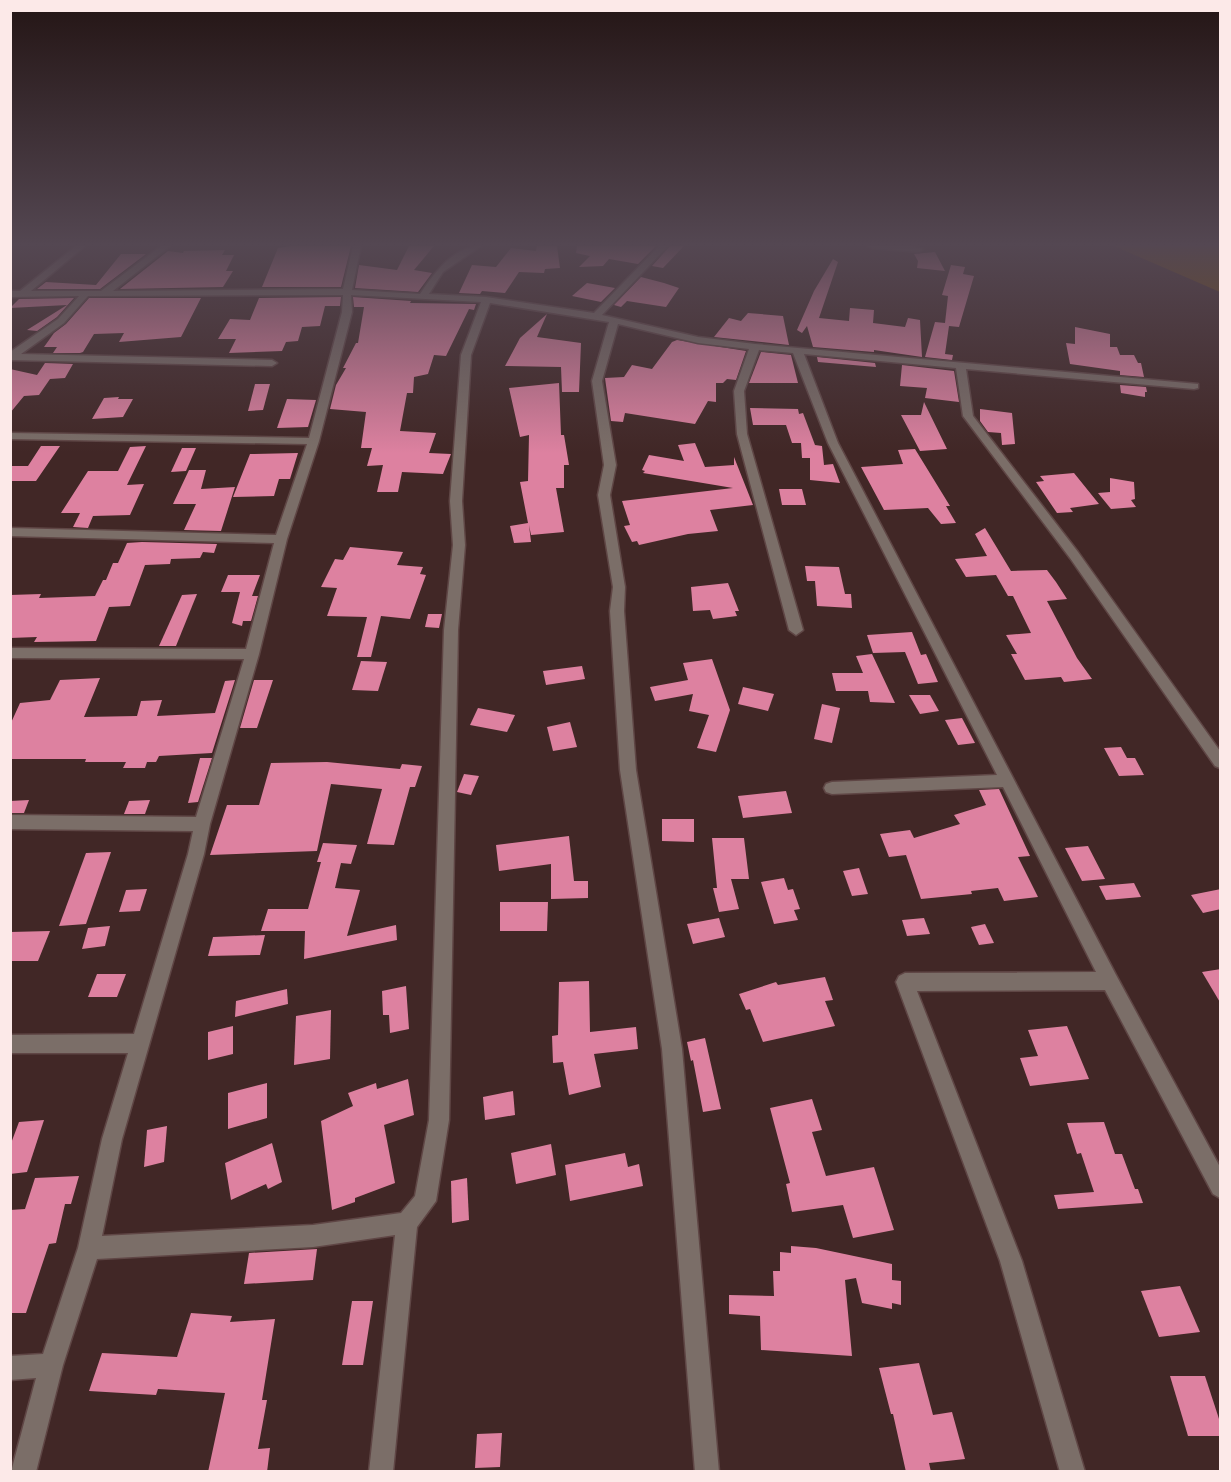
<svg xmlns="http://www.w3.org/2000/svg" width="1231" height="1482" viewBox="0 0 1231 1482" font-family="'DejaVu Sans',sans-serif">
<style>
.green{fill:#754b07}
.building{fill:#dd81a0}
.lines{fill:none;stroke-linecap:round;stroke-linejoin:round}
.minor-casing{stroke:#5f4645;stroke-width:3}
.minor{fill:#7b6e68;fill-rule:evenodd}
</style>
<rect width="100%" height="100%" fill="#412726"/>
<!-- green -->
<path class="green" d="M1114,246H1220V292Z"/>
<!-- building -->
<g class="building">
<path d="M291,246H351L341,287H262L278,248Z"/>
<path d="M409,246H434L414,270L432,273L418,292L355,288L359,265L397,270Z"/>
<path d="M537,246H557L560,268L545,269L544,273L519,272L505,293L482,291L480,294L459,293L472,265L496,267L511,248L536,251Z"/>
<path d="M577,246H656L638,264L609,259L603,266L579,267L590,256L576,253Z"/>
<path d="M670,246H684L663,268L652,266Z"/>
<path d="M225,250L222,255H234L226,271H233L223,287L120,289L168,251L183,253L184,251Z"/>
<path d="M935,252L945,271L917,268L918,261L914,254Z"/>
<path d="M121,254H146L100,289H37L46,282L96,285Z"/>
<path d="M833,259L838,262L819,318L849,321L850,308L874,310L873,323L905,327L908,318L920,320L922,357L874,350V352L813,347L807,326L802,333L797,330L814,291Z"/>
<path d="M951,265L965,267L963,274L974,276L959,327L949,326L945,354L953,355L952,360L925,357L935,322L945,323L948,296L942,295Z"/>
<path d="M641,277L664,283L679,288L666,307L627,301L621,307L614,305Z"/>
<path d="M587,283L615,288L601,302L572,296Z"/>
<path d="M341,297L340,306H325L320,326L302,327L298,341L286,342L282,351L229,353L236,339H218L230,319L250,320L259,298Z"/>
<path d="M353,297L411,301L410,303L476,304L474,310L469,309L446,356L434,355L428,374L414,377L413,393H407L400,431L436,433L429,453L451,454L443,474L402,472L398,492H377L383,465L367,466L372,448H361L366,412L330,409L336,385L346,368H343L356,343H358L364,307H354Z"/>
<path d="M74,298L57,317L37,331L27,330L67,305L10,308L19,299Z"/>
<path d="M89,298H201L181,337L119,342L124,333L94,334L83,352L80,353H53L57,347H44L54,333L66,324Z"/>
<path d="M748,313L783,316L789,345L714,337L729,318L741,321Z"/>
<path d="M547,314L537,337L581,343L579,392H562L561,367L505,366L520,338Z"/>
<path d="M1075,327L1110,334V347H1117L1120,355H1134L1138,363H1141L1144,377L1120,375V371L1070,364L1066,343L1075,344Z"/>
<path d="M677,340L746,351L736,380L727,379L723,383H716V402L708,401L695,424L625,413L623,422L611,421L605,378L624,377L632,365L652,369L672,342Z"/>
<path d="M761,352L791,355L798,383H749Z"/>
<path d="M817,357L875,363L876,367L818,362Z"/>
<path d="M45,363L73,364L65,378L50,379L39,395L24,396L10,413V369L37,375Z"/>
<path d="M902,365L954,371L959,402L925,398L927,388L900,386Z"/>
<path d="M559,383L561,435H564L569,465H564V488H556L564,532L531,535L529,525L531,542L514,543L510,526L528,523L520,482L528,481L529,435L520,437L509,388Z"/>
<path d="M255,384H270L263,410L248,411Z"/>
<path d="M1120,385L1146,387L1147,392H1145V397L1121,393Z"/>
<path d="M104,398L119,397L118,399H133L123,417L92,419Z"/>
<path d="M287,399L316,400L308,427L277,428Z"/>
<path d="M924,402L947,449L920,451L901,415H921Z"/>
<path d="M750,408L798,409L799,414L803,413L815,445L822,446L824,465L833,464L840,483L810,480V458H802L801,443H792L786,425H753Z"/>
<path d="M980,409L1012,413L1015,444L1002,445L1001,433L988,432L980,421Z"/>
<path d="M695,443L705,467L734,465V457L753,505L710,510L718,531L688,534L639,545L637,541L632,542L624,526L630,525L622,501L733,488L643,473L645,471L642,470L649,455L684,461L678,445Z"/>
<path d="M41,446H60L36,481H10V466H28Z"/>
<path d="M146,446L127,485L144,484L130,515L93,516L88,528L73,527L80,513H61L88,471H118L130,447Z"/>
<path d="M182,448H196L186,471L171,472Z"/>
<path d="M915,449L950,506H946L956,523L941,524L928,508L884,510L861,467L903,464L898,450Z"/>
<path d="M298,453L290,479H279L274,496L233,497L250,454Z"/>
<path d="M189,470H206L201,489L235,487L221,531L184,530L196,504H173Z"/>
<path d="M1074,473L1099,504L1070,508L1073,512L1057,513L1036,482L1044,481L1040,476Z"/>
<path d="M1110,478L1134,482L1135,499L1131,500L1136,507L1111,509L1098,493L1110,492Z"/>
<path d="M779,489H802L806,505H782Z"/>
<path d="M985,528L1011,571L1047,570L1056,582L1067,599L1047,601L1077,658L1092,679L1064,682L1061,677L1025,680L1011,654H1017L1006,635L1031,633L1013,596H1008L996,575L966,577L955,559L987,556L975,534Z"/>
<path d="M142,542L217,544L214,553L203,552L200,558L171,559L170,564L145,565L130,606L109,607L96,641L34,642L37,637L10,638V595L41,594L39,598L95,596L103,580H106L113,563H118L127,543Z"/>
<path d="M350,547L403,552L397,565L423,567L420,574L426,575L410,619L381,616L371,657H357L367,617L327,616L337,588L321,587L335,559L343,560Z"/>
<path d="M805,566L839,567L845,594H851L852,608L817,606L815,581H807Z"/>
<path d="M228,575H260L252,596H258L251,621H243L242,626L232,623L240,592H221Z"/>
<path d="M728,583L739,611H735L737,616L713,619L710,610L693,611L691,587Z"/>
<path d="M197,594L176,646H159L182,595Z"/>
<path d="M428,614H442L439,628L425,627Z"/>
<path d="M912,632L921,655L926,654L938,682L918,684L905,652L873,653L867,635Z"/>
<path d="M872,654L895,703L870,702L868,691H836L832,673H863L856,656Z"/>
<path d="M712,659L730,710L716,752L697,748L709,715L689,711L693,694L655,701L650,687L688,680L683,663Z"/>
<path d="M361,661L387,662L378,691L352,690Z"/>
<path d="M582,666L585,679L546,685L543,671Z"/>
<path d="M100,678L84,717L137,716L141,701L162,700L157,716L215,713L225,681L235,680L212,753L159,756L156,762H147L145,768H123L126,762H85L86,759H10V725L20,703L50,700L60,680Z"/>
<path d="M254,680H273L257,728H240Z"/>
<path d="M743,687L774,694L768,711L738,704Z"/>
<path d="M909,695H930L939,711L920,714Z"/>
<path d="M822,704L840,708L832,743L814,739Z"/>
<path d="M478,708L515,715L507,732L470,725Z"/>
<path d="M962,718L975,743L958,745L945,720Z"/>
<path d="M570,722L577,747L553,751L547,727Z"/>
<path d="M1121,747L1127,758H1135L1144,775L1119,776L1104,748Z"/>
<path d="M200,758H212L198,802L188,803Z"/>
<path d="M327,762L400,769L402,764L422,766L415,787H410L394,845L367,844L382,789L331,784L317,851L210,855L227,805H259L271,763Z"/>
<path d="M464,774L479,776L471,795L457,792Z"/>
<path d="M999,789L1030,856L1018,857L1038,897L1004,901L998,888L971,891L972,894L921,899L906,855L889,857L880,834L910,830L914,838L960,824L954,815L986,805L979,790Z"/>
<path d="M786,791L792,813L743,818L738,796Z"/>
<path d="M29,800L24,813H10V801Z"/>
<path d="M150,800L145,814H124L129,801Z"/>
<path d="M662,819H694V842L662,841Z"/>
<path d="M569,836L574,881H588V898L551,899V864L499,871L496,845Z"/>
<path d="M712,838H744L749,879H731L739,909L719,912L713,888H717Z"/>
<path d="M323,843L357,845L351,864L341,863L335,888L360,890L347,936L396,925L397,940L304,959L305,931H261L268,909H308L321,862H317Z"/>
<path d="M1088,846L1105,879L1082,881L1065,848Z"/>
<path d="M111,852L86,924L59,926L86,853Z"/>
<path d="M859,868L868,894L852,896L843,871Z"/>
<path d="M784,878L788,890L793,889L800,909L794,910L798,920L774,924L761,882Z"/>
<path d="M1134,883L1141,897L1106,900L1099,886Z"/>
<path d="M147,889L140,911L119,912L126,890Z"/>
<path d="M1221,889V909L1203,913L1191,895Z"/>
<path d="M500,902H548L547,931H500Z"/>
<path d="M719,918L725,937L693,944L687,924Z"/>
<path d="M924,918L930,934L907,936L902,920Z"/>
<path d="M985,924L994,943L979,945L971,927Z"/>
<path d="M110,926L105,946L82,949L88,928Z"/>
<path d="M50,931L38,961H10V932Z"/>
<path d="M265,935L260,955L208,956L213,937Z"/>
<path d="M1221,969V1004L1202,972Z"/>
<path d="M97,974H126L117,997H88Z"/>
<path d="M825,977L833,1000L825,1001L835,1026L763,1042L750,1009L746,1010L739,994L776,982L778,985Z"/>
<path d="M589,981L590,1032L636,1027L638,1049L594,1054L601,1087L569,1095L563,1062L553,1063L552,1036L558,1035L559,982Z"/>
<path d="M406,986L409,1029L390,1033L389,1015H383L382,991Z"/>
<path d="M287,989L288,1004L235,1017L236,1001Z"/>
<path d="M331,1010L330,1059L294,1065L296,1016Z"/>
<path d="M233,1026V1054L208,1060V1032Z"/>
<path d="M1067,1026L1089,1079L1030,1086L1020,1058L1038,1056L1028,1030Z"/>
<path d="M705,1038L721,1109L703,1112L693,1060L691,1061L687,1042Z"/>
<path d="M408,1079L414,1115L384,1125L395,1183L355,1198V1202L332,1210L321,1121L353,1106L348,1093L376,1083L377,1089Z"/>
<path d="M267,1083V1118L228,1129V1093Z"/>
<path d="M513,1091L515,1115L485,1120L483,1097Z"/>
<path d="M812,1099L822,1130L812,1132L826,1176L874,1167L894,1230L853,1238L843,1205L792,1212L786,1184L790,1183L770,1108Z"/>
<path d="M44,1120L27,1172L10,1174V1146L19,1122Z"/>
<path d="M1104,1122L1115,1154H1122L1135,1189H1138L1143,1203L1058,1209L1054,1195L1094,1192L1081,1153L1077,1154L1067,1123Z"/>
<path d="M167,1126L164,1162L144,1167L147,1130Z"/>
<path d="M272,1143L282,1182L268,1189L266,1184L231,1200L225,1163Z"/>
<path d="M551,1144L556,1175L516,1184L511,1153Z"/>
<path d="M625,1153L628,1167L639,1164L643,1186L570,1201L565,1165Z"/>
<path d="M79,1176L71,1204H65L56,1243L49,1244L26,1313H10V1210L25,1209L35,1178Z"/>
<path d="M467,1178L469,1220L452,1223L451,1181Z"/>
<path d="M791,1246L816,1248L892,1264V1280L901,1281V1305L892,1303V1309L862,1303L856,1278L845,1280L852,1356L761,1350L760,1316L729,1314V1295L774,1296L773,1271H780V1252L791,1253Z"/>
<path d="M317,1249L313,1280L244,1284L249,1253Z"/>
<path d="M1180,1286L1200,1332L1159,1337L1141,1291Z"/>
<path d="M352,1301H373L363,1365H342Z"/>
<path d="M191,1313L232,1316L230,1322L275,1319L262,1400H267L258,1449L270,1448L267,1472H208L225,1393L158,1389L156,1395L89,1391L102,1353L177,1357Z"/>
<path d="M919,1363L933,1415L952,1412L965,1459L929,1463L931,1472H906L893,1414H891L879,1368Z"/>
<path d="M1170,1376H1205L1221,1425V1436H1188Z"/>
<path d="M502,1433L500,1467L475,1468L477,1434Z"/>
</g>
<g class="lines">
<!-- minor casing -->
<g class="minor-casing">
<g id="minor">
<path d="M76,246H85L31,291H101L161,246H170L113,291L343,289L353,246H361L352,290L420,294C434,273 454,246 481,246L443,272L429,294L486,297L594,313L659,246H668L602,315L698,337L755,344L1198,384V388L1194,389L966,369L973,416L1078,552L1220,751V768L1215,766L1070,558L963,416L956,368L804,354L838,443L1116,975L1220,1167V1198L1213,1194L1105,990L917,991L1022,1261L1085,1472H1060L1000,1261L896,982L899,976L905,973L1096,972L1003,787L832,794L826,792L824,788L826,784L832,782L997,775L828,443L793,353L759,350L744,391L747,434L803,630L796,635L789,630L737,434L734,391L749,349L698,343L618,324L602,381L616,465L610,495L625,587L624,611L636,770L682,1049L719,1472H695L662,1049L620,770L610,611L613,587L598,495L604,465L592,381L609,322L490,303L471,355L462,501L465,545L458,630L449,1120L436,1201L417,1227L393,1472H369L395,1235L313,1247L97,1259L63,1365L36,1472H11L36,1378L10,1380V1356L43,1354L78,1248L102,1139L128,1053H10V1035L134,1034L188,854L193,831L10,829V815L196,817L244,659L10,658V648L246,649L274,543L10,536V528L276,535L307,444L10,439V433L309,438L342,312L343,295L88,296L64,323L21,354L272,360L277,363L272,366L10,360V352L58,319L79,296L10,297V291H20ZM351,295L481,302L461,355L450,501L453,545L444,630L429,1120L415,1196L401,1213L313,1225L102,1236L122,1139L204,854L210,824L259,654L287,539L319,441L352,312Z"/>
<path d="M868,246H911L923,249L919,252L872,248Z"/>
</g>
</g>
<!-- minor -->
<use href="#minor" class="minor"/>
</g>
<!-- sky -->
<linearGradient id="sky" x2="0" y2="1"><stop stop-color="#241515"/><stop offset="0.54" stop-color="#544752"/><stop offset="1" stop-color="#544752" stop-opacity="0"/></linearGradient>
<rect width="1231" height="453" fill="url(#sky)"/>
<!-- border -->
<rect width="1231" height="1482" fill="none" stroke="#fce9e8" stroke-width="24"/>
</svg>
